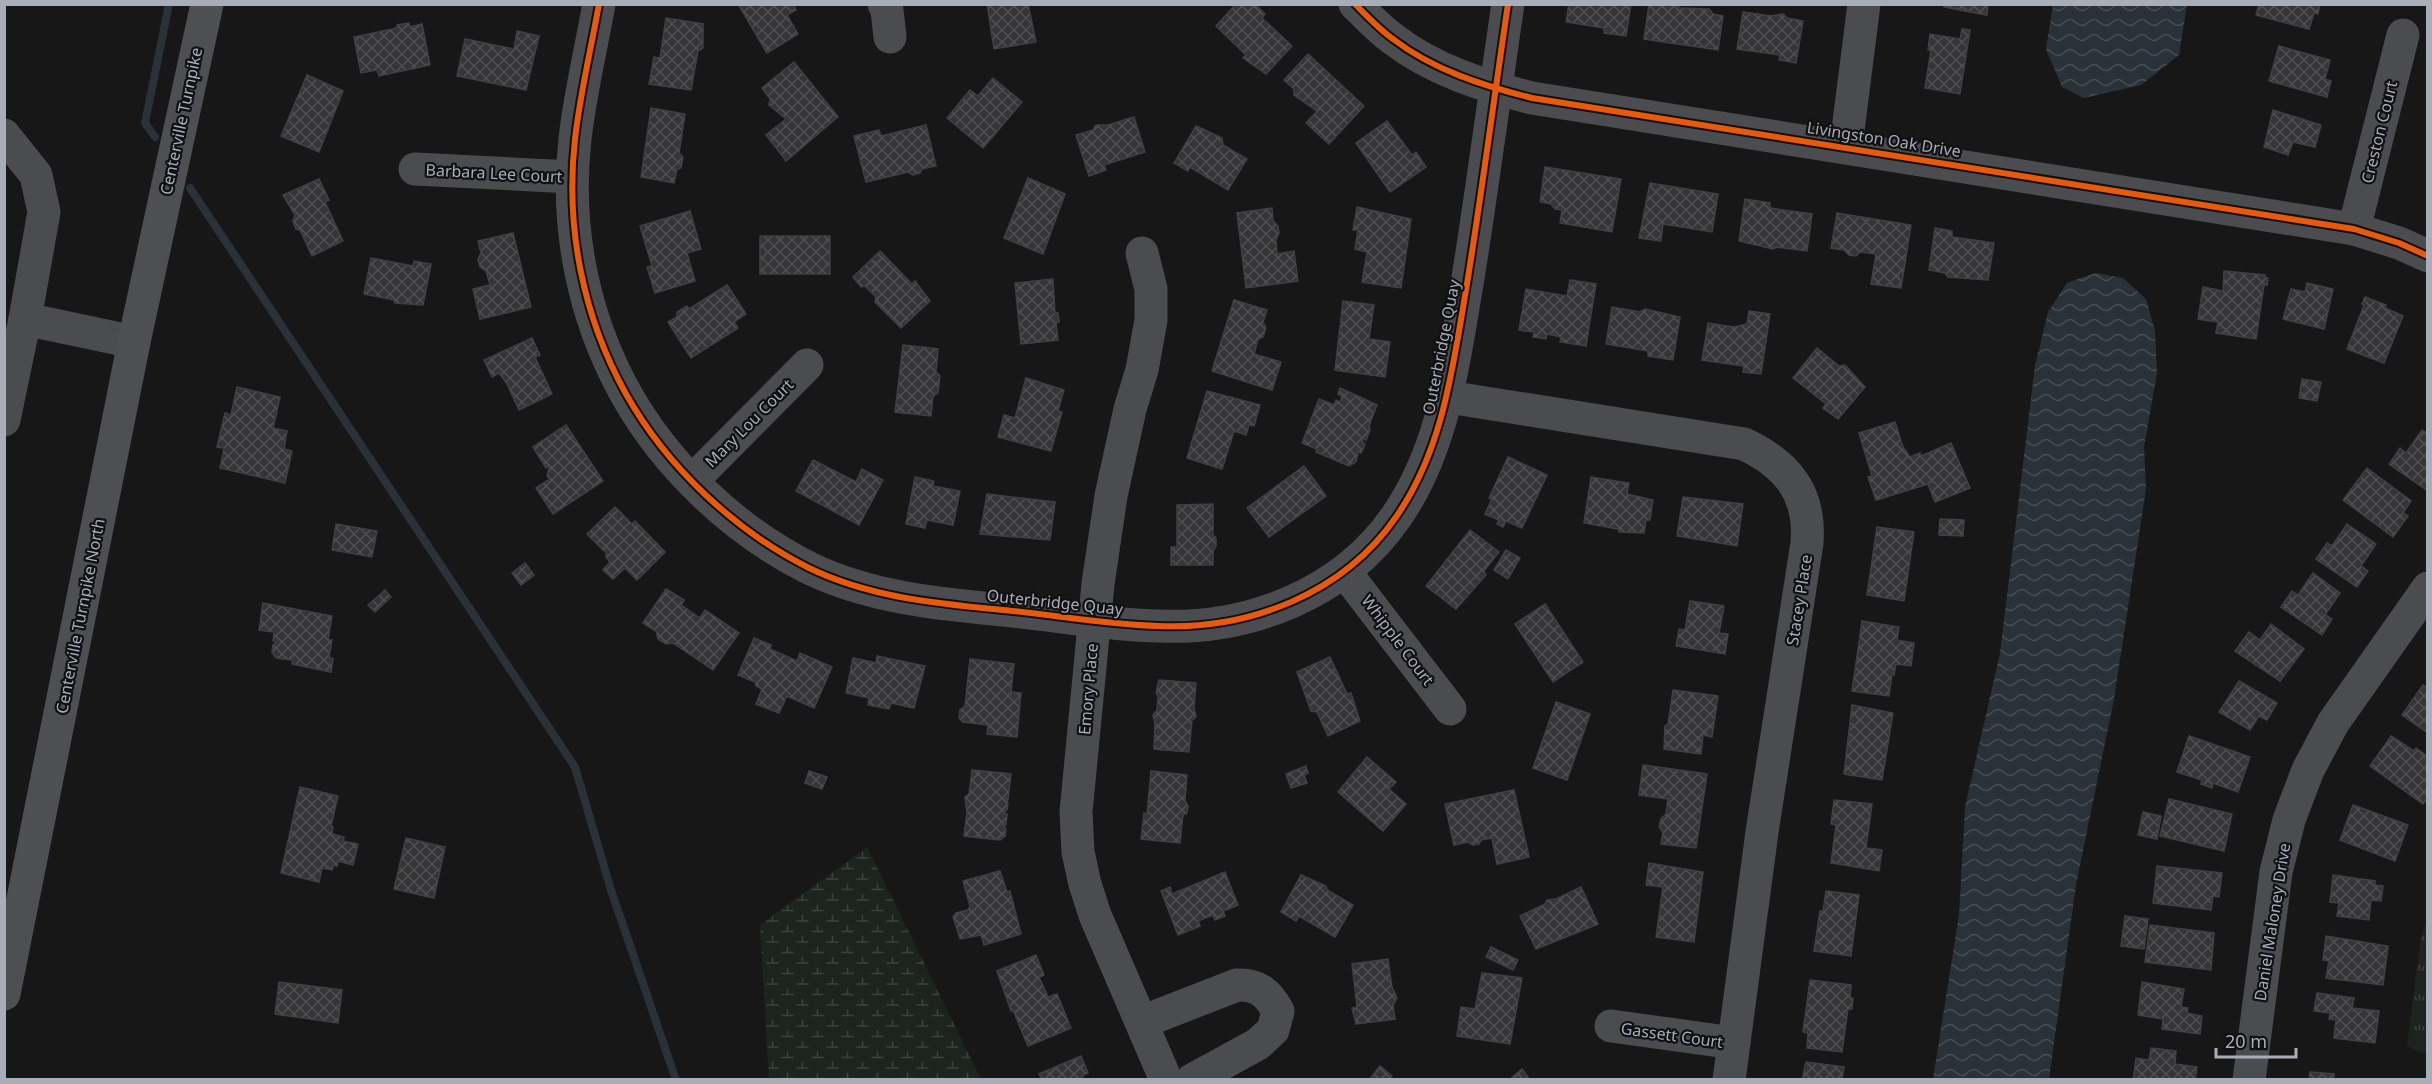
<svg xmlns="http://www.w3.org/2000/svg" width="2432" height="1084" viewBox="0 0 2432 1084" font-family="'Noto Sans',sans-serif">
<style>
.grass{fill:url(#grass-tufts)}
.wetland{fill:url(#wetland-marsh)}
.water{fill:url(#water-waves)}
.lines{fill:none;stroke-linecap:round;stroke-linejoin:round}
.stream{stroke:#2a3239;stroke-width:8}
.building{fill:url(#building-cross-hatch);stroke:#3f4043;stroke-width:1.5}
.minor{stroke:#4b4c50;stroke-width:33}
.major{stroke:#4d4f52;stroke-width:33}
.cycleway-casing{stroke:#111113;stroke-width:10}
.cycleway{stroke:#e8590c;stroke-width:6}
.labels{text-anchor:middle;dominant-baseline:central;stroke-width:4.5;stroke-linejoin:round;paint-order:stroke}
.street-label{font-size:16px;fill:#a8adb8;stroke:#111113}
</style>
<defs>
<pattern id="grass-tufts" width="24" height="20" patternUnits="userSpaceOnUse" patternTransform="scale(1.5)"><rect width="24" height="20" fill="#1d241e"/><path d="M3 7l-1-3M5 7V3M7 7l1-3M15 17l-1-3M17 17v-4M19 17l1-3" fill="none" stroke="#3b413d"/></pattern>
<pattern id="wetland-marsh" width="20" height="14" patternUnits="userSpaceOnUse" patternTransform="scale(1.5)"><rect width="20" height="14" fill="#1d241e"/><path d="M1 5h8M5 5V1M11 12h8M15 12V8" fill="none" stroke="#3b413d"/></pattern>
<pattern id="water-waves" width="16" height="10" patternUnits="userSpaceOnUse" patternTransform="scale(1.5)"><rect width="16" height="10" fill="#2a3239"/><path d="M0 5q4-4 8 0t8 0" fill="none" stroke="#464d54"/></pattern>
<pattern id="building-cross-hatch" width="8" height="8" patternUnits="userSpaceOnUse" patternTransform="scale(1.5)"><rect width="8" height="8" fill="#353536"/><path d="M0 0l8 8M0 8l8-8" fill="none" stroke="#4f5051"/></pattern>
</defs>
<rect width="100%" height="100%" fill="#171717"/>
<!-- grass -->
<path class="grass" d="M2427,920V1055L2407,1046L2421,936Z"/>
<!-- wetland -->
<path class="wetland" d="M867,847L981,1079H769L760,925Z"/>
<!-- water -->
<g class="water">
<path d="M2053,5H2187L2179,55L2141,85L2084,98L2062,87L2046,49Z"/>
<path d="M2095,273L2123,278L2146,299L2155,331L2157,373L2144,447L2146,489L2114,699L2076,885L2049,1079H1933L1959,915L1965,807L2000,653L2035,366L2048,312L2067,283Z"/>
</g>
<g class="lines">
<!-- stream -->
<g class="stream">
<path d="M155,137L145,123L169,4"/>
<path d="M190,188L575,767L611,890L676,1080"/>
</g>
</g>
<!-- building -->
<g class="building">
<path d="M738,4H793L796,10L787,15L798,34L767,53Z"/>
<path d="M987,4H1028L1036,42L994,49Z"/>
<path d="M1236,4H1255L1265,14L1262,18L1292,46L1266,74L1243,58L1246,55L1216,26Z"/>
<path d="M1569,4H1631L1626,36L1604,33V28L1566,22Z"/>
<path d="M1649,4H1679V8L1709,9L1713,14L1723,16L1718,50L1644,39Z"/>
<path d="M1945,4H1988L1987,15L1944,7Z"/>
<path d="M2259,4H2320L2318,14L2314,13L2309,29L2256,15Z"/>
<path d="M1743,12L1771,16L1783,14L1787,18L1803,21L1796,63L1779,60L1780,55L1737,49Z"/>
<path d="M666,18L703,24V48L698,51L691,90L649,84L654,57L660,58Z"/>
<path d="M409,23L410,27L422,24L430,65L379,76L377,70L361,73L354,37L397,28V25Z"/>
<path d="M1962,29L1970,30L1960,94L1925,88L1931,50H1928L1930,34L1960,39Z"/>
<path d="M517,31L539,36L526,90L457,76L465,39L514,49Z"/>
<path d="M2279,46L2330,60L2325,79L2331,81L2327,97L2269,81Z"/>
<path d="M1308,54L1364,106L1329,144L1306,123L1317,111L1294,95V89L1284,80Z"/>
<path d="M794,62L838,117L786,161L766,135L786,119L769,105L770,99L762,88Z"/>
<path d="M307,75L343,91L319,152L281,136Z"/>
<path d="M993,78L1022,102L983,148L947,118L970,90L978,96Z"/>
<path d="M651,108L685,114L679,153L683,157L681,168L677,169L674,183L641,177Z"/>
<path d="M2273,110L2321,125L2315,147L2293,142L2288,155L2264,147Z"/>
<path d="M1134,117L1145,152L1104,165L1106,170L1089,176L1076,135L1093,130L1096,125H1108Z"/>
<path d="M1387,121L1412,155L1416,152L1426,167L1390,192L1356,143Z"/>
<path d="M926,125L936,166L922,169L920,173L913,175L908,172L866,182L854,136L879,130L881,136Z"/>
<path d="M1196,126L1222,138L1223,145L1247,159L1228,190L1190,167L1188,171L1174,163Z"/>
<path d="M1545,167L1621,179L1612,232L1560,223L1562,210L1555,209L1551,204L1540,202Z"/>
<path d="M1028,178L1065,194L1043,254L1004,238Z"/>
<path d="M319,179L329,200L325,202L343,241L312,256L300,230L296,229L293,221L295,215L283,195Z"/>
<path d="M1650,183L1718,194L1712,232L1663,224L1661,241L1639,238Z"/>
<path d="M1745,199L1770,203V208L1812,214L1807,251L1777,247L1773,249L1739,241Z"/>
<path d="M1357,207L1411,219L1401,288L1362,282L1367,252L1355,249L1358,230H1353Z"/>
<path d="M1272,208L1273,221L1278,226L1279,233L1276,240L1277,254L1294,251L1298,281L1246,288L1237,213Z"/>
<path d="M690,211L701,249L687,253L695,281L655,293L647,267L652,266L640,226Z"/>
<path d="M1837,213L1911,225L1901,288L1871,284L1876,254L1860,252L1856,256L1849,255L1844,250L1831,248Z"/>
<path d="M1935,228L1952,231V237L1994,243L1988,280L1948,277L1945,273L1929,270Z"/>
<path d="M513,233L531,307L480,319L473,289L490,285L486,271L480,267L478,259L481,253L478,241Z"/>
<rect x="760" y="236" width="70" height="38"/>
<path d="M880,251L912,284L915,281L930,301L901,328L875,302L876,297L865,286L861,287L853,277Z"/>
<path d="M371,258L413,266L414,261L431,264L423,305L395,303L394,300L364,294Z"/>
<path d="M2224,271L2265,275V277L2268,278L2267,285H2264L2256,339L2216,333L2218,322L2198,319L2203,287L2223,291Z"/>
<path d="M1053,279L1055,313H1058L1059,322L1056,323L1058,340L1021,344L1015,283Z"/>
<path d="M1570,280L1596,284L1586,346L1560,342L1561,337L1547,334L1546,339L1533,337L1534,332L1519,330L1526,289L1567,296Z"/>
<path d="M2307,283L2333,289L2324,329L2283,319L2291,289L2305,292Z"/>
<path d="M727,285L746,314L734,322L738,328L691,358L668,322L677,317V312L687,306L689,309Z"/>
<path d="M2365,297L2386,305L2385,308L2403,316L2384,363L2347,349L2364,305L2362,304Z"/>
<path d="M1234,300L1267,310L1263,322L1266,328L1263,337L1258,339L1254,354L1281,362L1272,390L1212,371Z"/>
<path d="M1343,301L1374,305L1369,339L1390,342L1385,377L1335,370Z"/>
<path d="M1612,307L1640,312L1645,309L1680,317L1673,360L1648,356V351L1606,344Z"/>
<path d="M1749,311L1770,314L1761,374L1743,372L1744,366L1702,360L1708,323L1734,327L1747,324Z"/>
<path d="M532,338L540,355L535,357L552,394L519,410L507,384L499,373L492,377L484,360Z"/>
<path d="M903,345L938,349L936,372L940,376L938,393L933,396L931,416L895,412Z"/>
<path d="M1817,348L1839,366L1845,365L1865,387L1838,419L1823,408L1826,404L1793,378Z"/>
<path d="M1026,378L1064,390L1058,411L1062,412L1051,451L998,437L1004,415L1015,418Z"/>
<path d="M2302,379L2321,382L2317,401L2299,398Z"/>
<path d="M237,387L280,397L273,428L287,431L284,449L292,451L285,483L220,468L224,448L217,447L225,413L231,415Z"/>
<path d="M1340,388L1377,405L1369,426L1370,430L1366,440L1363,439L1362,442L1365,444L1361,453L1358,452L1356,462L1349,466L1316,452L1317,449L1302,443L1319,399L1334,405L1336,400L1340,402L1342,396L1338,394Z"/>
<path d="M1207,391L1260,405L1254,426L1249,425L1246,435L1234,431L1222,469L1187,458Z"/>
<path d="M1895,422L1903,447L1910,457L1920,453L1921,456L1951,443L1970,488L1935,502L1928,484L1876,500L1868,477L1872,476L1859,433Z"/>
<path d="M566,425L603,481L553,514L536,488L550,479L547,476L549,468L548,466L546,468L533,447Z"/>
<path d="M2422,430L2428,434V491L2389,464L2400,448L2406,453Z"/>
<path d="M1508,457L1547,475L1522,528L1506,521L1503,527L1497,524L1499,520L1485,514L1492,499L1489,498Z"/>
<path d="M813,460L856,482L862,469L883,480L859,525L796,491Z"/>
<path d="M1304,466L1326,496L1269,537L1247,508Z"/>
<path d="M2367,468L2411,501L2403,513L2408,516L2393,537L2343,500Z"/>
<path d="M915,477L934,481L933,486L960,491L953,525L927,520L925,528L906,524Z"/>
<path d="M1591,477L1629,483L1627,494L1653,500L1650,520H1646L1644,533L1619,532L1618,529L1584,523Z"/>
<path d="M987,494L1055,502L1050,540L980,534Z"/>
<path d="M1683,497L1743,504L1737,546L1677,536Z"/>
<path d="M1213,504V535L1216,538V546L1213,551V565H1171V547H1177V505Z"/>
<path d="M615,507L632,524L635,521L665,552L637,580L625,568L613,579L603,570L610,562L606,557V549L604,551L587,534Z"/>
<path d="M1940,519L1964,520L1963,536L1939,535Z"/>
<path d="M336,524L377,531L372,557L332,550Z"/>
<path d="M2347,524L2376,544L2361,566L2368,571L2357,587L2316,559L2327,543L2332,546Z"/>
<path d="M1877,527L1914,532L1904,601L1867,595Z"/>
<path d="M1470,530L1499,552L1484,571L1486,575L1456,609L1426,586Z"/>
<path d="M1506,550L1520,558L1508,579L1494,570Z"/>
<path d="M525,563L534,575L521,585L512,573Z"/>
<path d="M2313,573L2340,593L2325,615L2332,619L2322,635L2281,607L2292,591L2298,595Z"/>
<path d="M666,589L684,600L681,605L700,618L705,610L739,633L713,670L673,643L666,644L658,639L656,631L643,623Z"/>
<path d="M385,590L391,597L375,612L368,605Z"/>
<path d="M1690,601L1724,606L1719,633L1728,634L1725,654L1676,646L1679,629L1685,630Z"/>
<path d="M263,603L332,616L328,640H332L329,657L333,659L331,672L292,664L293,660L276,658L272,652L273,645L277,642L273,641L274,632L259,630Z"/>
<path d="M1545,604L1583,662L1553,682L1515,624Z"/>
<path d="M1862,621L1899,627L1897,640L1914,643L1911,666L1896,664L1894,675L1892,674L1889,696L1852,691Z"/>
<path d="M2271,624L2304,649L2280,681L2235,651L2249,632L2260,640Z"/>
<path d="M754,638L771,645L770,649L797,661L800,653L832,667L814,708L787,696L779,713L756,704L762,689L756,686L755,682L738,675Z"/>
<path d="M877,656L925,666L914,708L891,703L889,709L868,705L869,698L846,693L853,658L876,663Z"/>
<path d="M1330,657L1347,694L1351,693L1360,721L1328,736L1317,712L1311,711L1297,672Z"/>
<path d="M970,659L1014,664L1011,692L1021,693L1017,737L987,734L988,725L963,722L959,718L960,710L965,706Z"/>
<path d="M1159,680L1196,683L1194,707L1196,717L1192,720L1189,752L1154,749L1155,724L1153,715L1157,710L1158,696L1156,693Z"/>
<path d="M2239,681L2277,703L2267,720L2259,716L2250,730L2219,712Z"/>
<path d="M2423,685L2428,688V733L2402,715Z"/>
<path d="M1673,690L1718,696L1712,737L1703,735L1701,754L1664,749L1665,726L1668,724Z"/>
<path d="M1556,702L1590,714L1567,780L1533,768Z"/>
<path d="M1852,705L1893,713L1882,780L1844,774Z"/>
<path d="M2189,736L2250,757L2238,792L2213,783L2212,788L2201,784L2202,780L2177,772Z"/>
<path d="M2391,736L2414,751L2416,748L2427,756L2424,759L2428,761V798L2423,804L2370,766Z"/>
<path d="M1367,757L1396,782L1389,789L1406,804L1383,831L1338,792Z"/>
<path d="M1643,765L1707,774L1696,848L1661,844L1663,832L1659,827L1661,819L1666,814L1668,799L1639,795Z"/>
<path d="M1306,766L1308,773L1304,775L1307,783L1291,788L1286,774Z"/>
<path d="M972,770L1011,774L1008,799L1005,798L1008,802L1007,810L1003,813L1007,814L1006,825L1002,824L1006,829L1005,836L1000,840L964,836L967,812L965,797L969,794Z"/>
<path d="M809,771L827,777L822,789L805,783Z"/>
<path d="M1151,771L1187,775L1185,801L1188,806L1187,813L1183,815L1180,843L1141,839L1144,813L1147,814Z"/>
<path d="M300,787L338,796L331,826L333,827L332,834L344,837L343,841L358,844L353,865L338,861L337,866L334,865L332,870L322,868L319,882L281,873Z"/>
<path d="M1514,790L1529,857L1497,864L1492,838L1481,840L1479,844L1473,845L1468,842L1454,845L1445,804Z"/>
<path d="M2169,799L2232,814L2224,851L2160,836Z"/>
<path d="M1834,800L1872,804L1866,848L1882,850L1879,871L1831,863L1836,825L1831,824Z"/>
<path d="M2353,805L2408,825L2395,861L2340,840Z"/>
<path d="M2143,812L2161,816L2157,839L2138,835Z"/>
<path d="M406,838L445,847L434,898L394,889Z"/>
<path d="M1649,863L1703,872L1694,942L1656,937L1663,887L1646,885Z"/>
<path d="M2157,866L2222,873L2219,897L2213,896L2211,910L2153,903Z"/>
<path d="M1000,871L1007,892L1010,891L1021,934L984,945L981,935L960,939L953,917L956,913L968,910L970,906L963,881Z"/>
<path d="M1225,872L1238,905L1223,911L1225,916L1215,920L1213,915L1198,921L1200,926L1178,935L1161,891L1170,887L1172,894Z"/>
<path d="M1301,875L1326,886L1327,890L1353,905L1335,937L1299,916L1296,921L1281,912Z"/>
<path d="M2333,875L2375,881V885L2383,886L2381,901L2371,900L2369,920L2337,916L2339,903L2330,902Z"/>
<path d="M1581,887L1598,924L1536,949L1520,916L1545,904L1547,900L1556,899Z"/>
<path d="M1826,891L1859,895L1851,956L1814,951L1820,911H1823Z"/>
<path d="M2125,916L2148,919L2144,949L2121,946Z"/>
<path d="M2150,925L2214,933L2211,970L2145,962Z"/>
<path d="M2326,936L2388,946L2383,985L2326,978L2329,961L2323,960Z"/>
<path d="M1491,947L1518,960L1513,970L1486,957Z"/>
<path d="M1036,955L1044,975L1039,977L1048,997L1057,994L1071,1028L1028,1046L1013,1010L1011,1011L997,971Z"/>
<path d="M1388,959L1392,987L1397,998L1393,1005L1395,1019L1356,1024L1352,1008L1357,1007L1352,964Z"/>
<path d="M1482,973L1522,978L1510,1044L1457,1036L1461,1007L1475,1009Z"/>
<path d="M1810,980L1851,985L1850,998H1853L1852,1009H1848L1842,1052L1807,1048L1808,1033L1803,1032Z"/>
<path d="M279,982L342,990L338,1023L275,1014Z"/>
<path d="M2142,982L2184,989L2181,1007L2188,1008L2187,1013L2202,1016L2200,1034L2162,1029L2163,1019L2138,1015Z"/>
<path d="M2317,993L2354,998L2352,1008L2379,1011L2375,1043L2334,1038L2336,1020L2329,1019L2330,1013L2314,1011Z"/>
<path d="M2151,1048L2176,1051L2175,1064L2197,1067L2195,1080H2133L2136,1058L2149,1060Z"/>
<path d="M1081,1056L1088,1073L1082,1076L1083,1080H1042L1039,1074Z"/>
<path d="M1806,1062L1844,1067L1842,1080H1802Z"/>
<path d="M1380,1066L1392,1076L1389,1080H1369Z"/>
<path d="M1522,1069L1530,1080H1509Z"/>
<path d="M2310,1072L2334,1074V1080H2309Z"/>
</g>
<g class="lines">
<!-- minor -->
<g class="minor">
<path d="M599,4C591,49 580,94 575,139C565,227 583,317 626,394C667,467 735,531 809,568C873,599 943,604 1013,611C1061,616 1110,625 1158,626C1249,630 1343,594 1396,517C1444,448 1453,365 1467,284C1482,191 1494,98 1508,4"/>
<path d="M884,4L887,10L890,37"/>
<path d="M1355,4C1367,16 1379,29 1393,39C1433,70 1484,86 1532,98L2354,229L2399,243L2428,256"/>
<path d="M4,135L36,175L44,212L25,319L134,342"/>
<path d="M1846,146L1864,4"/>
<path d="M415,169L572,177"/>
<path d="M2354,229L2403,35"/>
<path d="M1142,253L1151,289V320L1142,370L1130,409L1111,496L1098,584L1076,812L1078,852L1085,884L1095,915L1166,1080"/>
<path d="M1448,397L1744,444C1787,464 1811,493 1807,543L1762,832L1729,1080"/>
<path d="M4,420L25,319"/>
<path d="M692,481L807,365"/>
<path d="M1345,572L1450,709"/>
<path d="M1142,1022L1237,985C1258,984 1268,993 1278,1011L1273,1030L1258,1044L1192,1080"/>
<path d="M1611,1026L1734,1043"/>
<path d="M2249,1080L2276,872L2289,820L2308,770L2333,723L2428,588"/>
</g>
<!-- major -->
<path class="major" d="M4,994L134,342L207,4"/>
<!-- cycleway casing -->
<g class="cycleway-casing">
<g id="cycleway">
<path d="M599,4C591,49 580,94 575,139C565,227 583,317 626,394C667,467 735,531 809,568C873,599 943,604 1013,611C1061,616 1110,625 1158,626C1249,630 1343,594 1396,517C1444,448 1453,365 1467,284C1482,191 1494,98 1508,4"/>
<path d="M1355,4C1367,16 1379,29 1393,39C1433,70 1484,86 1532,98L2354,229L2399,243L2428,256"/>
</g>
</g>
<!-- cycleway -->
<use href="#cycleway" class="cycleway"/>
</g>
<g class="labels">
<!-- street labels -->
<g class="street-label">
<text transform="translate(181 121) rotate(-78)">Centerville Turnpike</text>
<text transform="translate(2379 132) rotate(-76)">Creston Court</text>
<text transform="translate(1884 139) rotate(9)">Livingston Oak Drive</text>
<text transform="translate(494 173) rotate(3)">Barbara Lee Court</text>
<text transform="translate(1441 347) rotate(-79)">Outerbridge Quay</text>
<text transform="translate(749 423) rotate(-45)">Mary Lou Court</text>
<text transform="translate(1799 600) rotate(-81)">Stacey Place</text>
<text transform="translate(1055 602) rotate(6)">Outerbridge Quay</text>
<text transform="translate(80 616) rotate(-79)">Centerville Turnpike North</text>
<text transform="translate(1398 640) rotate(53)">Whipple Court</text>
<text transform="translate(1088 689) rotate(-85)">Emory Place</text>
<text transform="translate(2272 922) rotate(-81)">Daniel Maloney Drive</text>
<text transform="translate(1672 1035) rotate(8)">Gassett Court</text>
</g>
</g>
<!-- border -->
<rect width="2432" height="1084" fill="none" stroke="#a8adb8" stroke-width="12"/>
<!-- scale -->
<path d="M2216 1048v9h80v-9" fill="none" stroke="#a8adb8" stroke-width="3"/>
<text x="2225" y="1048" font-size="18" fill="#a8adb8" stroke="#111113" stroke-width="4.5" paint-order="stroke">20 m</text>
</svg>
